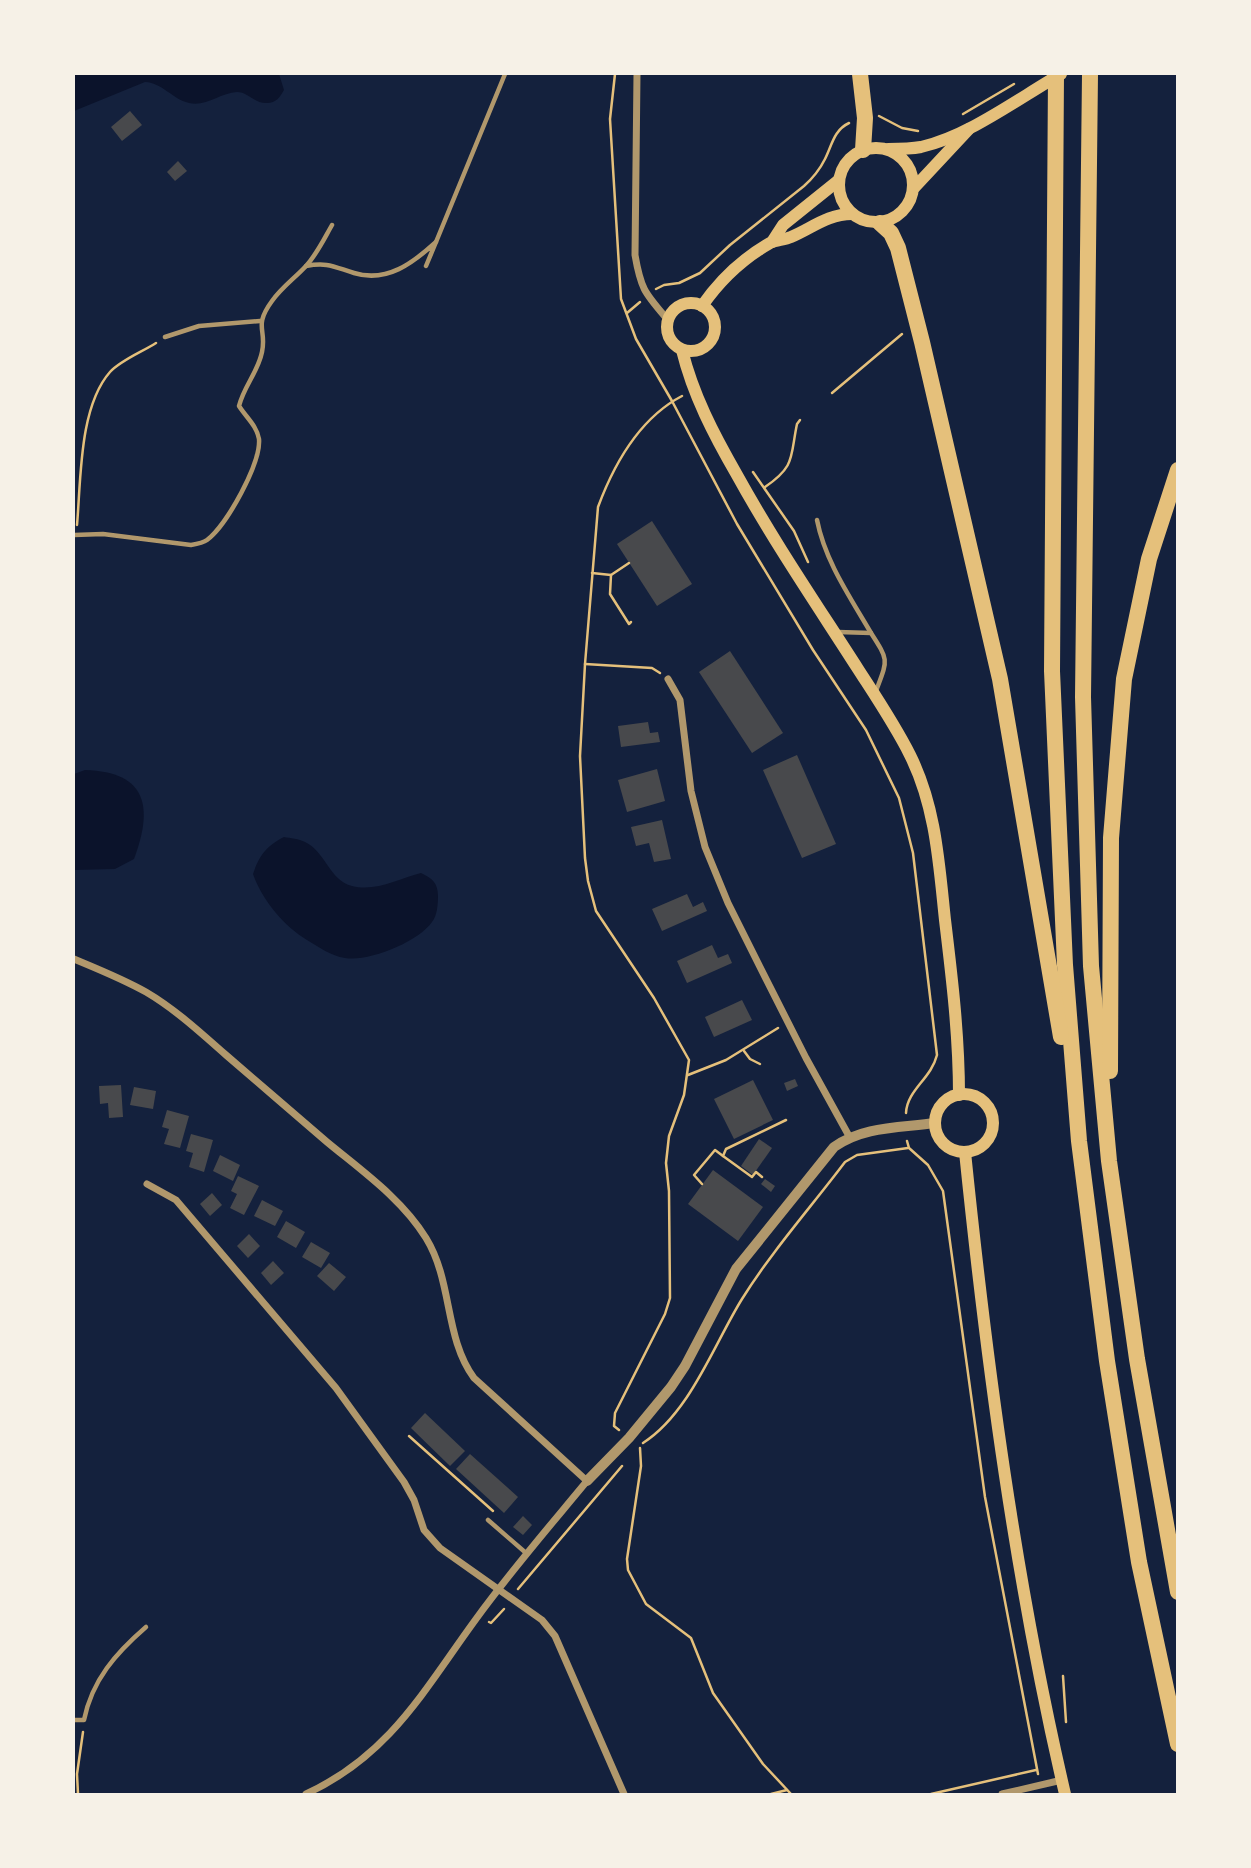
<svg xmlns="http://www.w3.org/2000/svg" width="1251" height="1868" viewBox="0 0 1251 1868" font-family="Ubuntu,sans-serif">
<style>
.water{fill:#0b132b}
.building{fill:#48494c}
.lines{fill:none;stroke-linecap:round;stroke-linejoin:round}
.path{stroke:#e5c07b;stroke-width:2.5}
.service{stroke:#b1986c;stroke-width:4.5}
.minor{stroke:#b1986c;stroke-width:7}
.tertiary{stroke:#b1986c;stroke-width:10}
.secondary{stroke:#e5c07b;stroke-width:12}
.motorway{stroke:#e5c07b;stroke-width:16}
</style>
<rect width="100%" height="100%" fill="#14213d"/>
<!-- water -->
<g class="water">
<path d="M74,74H279L284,90C280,97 276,103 267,103C255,104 248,92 237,92C220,93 206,107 189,103C172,99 163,83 145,82L74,111Z"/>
<path d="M85,770C148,772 153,808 134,859L115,869L74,870V774Z"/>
<path d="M284,837C290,838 299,839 305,842C325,851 330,881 352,886C376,892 398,879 421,873C432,878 438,883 438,896C438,905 437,916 432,922C418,942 369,962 345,958C331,956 319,947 307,940C284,926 262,900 253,874C259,856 266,846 284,837Z"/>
</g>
<!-- building -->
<g class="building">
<path d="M130,111L142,125L122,141L111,127Z"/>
<path d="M178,161L187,171L175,181L167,172Z"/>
<path d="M652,521L692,584L657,606L617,544Z"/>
<path d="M730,651L783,733L752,753L699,672Z"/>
<path d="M648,722L650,733L658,732L660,742L621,747L618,726Z"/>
<path d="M797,755L836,844L802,858L763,770Z"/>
<path d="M657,769L665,801L627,812L618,780Z"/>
<path d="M662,820L671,859L654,862L649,843L636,846L631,827Z"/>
<path d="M687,894L693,907L703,902L707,911L662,931L652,909Z"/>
<path d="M712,945L718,958L728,954L732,963L687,983L677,961Z"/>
<path d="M742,1000L752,1020L714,1037L705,1017Z"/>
<path d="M795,1079L798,1086L787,1091L784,1083Z"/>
<path d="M753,1080L773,1120L734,1139L714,1099Z"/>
<path d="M121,1085L123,1117L109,1118L108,1103L100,1104L99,1086Z"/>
<path d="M134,1087L156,1091L153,1109L130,1105Z"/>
<path d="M167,1110L189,1116L180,1148L164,1144L169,1129L162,1127Z"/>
<path d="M191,1134L213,1140L204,1172L189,1167L193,1153L186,1151Z"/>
<path d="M759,1139L772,1148L753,1175L741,1166Z"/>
<path d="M220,1155L240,1165L233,1181L213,1171Z"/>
<path d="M713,1170L763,1207L738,1241L688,1204Z"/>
<path d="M238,1176L259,1186L244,1215L230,1208L237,1194L231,1191Z"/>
<path d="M765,1179L775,1186L771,1192L761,1184Z"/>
<path d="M212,1193L222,1205L210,1216L200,1204Z"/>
<path d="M262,1200L283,1211L275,1226L254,1216Z"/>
<path d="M286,1221L305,1232L296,1248L277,1237Z"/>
<path d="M249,1234L260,1246L248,1258L237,1246Z"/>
<path d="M311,1242L330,1253L321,1268L302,1257Z"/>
<path d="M273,1261L284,1273L271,1285L261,1273Z"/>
<path d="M329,1263L346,1277L334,1291L317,1276Z"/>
<path d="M425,1413L465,1451L450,1466L411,1428Z"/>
<path d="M470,1454L518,1497L504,1513L456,1469Z"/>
<path d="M523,1516L532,1525L523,1535L513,1527Z"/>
</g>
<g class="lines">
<!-- path -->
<g class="path">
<path d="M615,74L610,119L621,299L636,339L672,401L737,524L813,650L866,730L899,798L913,853L937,1055C931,1079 907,1090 906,1113"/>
<path d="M963,114L1014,84"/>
<path d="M879,116L902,128L918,131"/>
<path d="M656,289L664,285L679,283L700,273L730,245L804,186C813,178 820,169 825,159C832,145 834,130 849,123"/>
<path d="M627,313L640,302"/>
<path d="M832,393L902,334"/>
<path d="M753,472L794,531L808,562"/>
<path d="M765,487C796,466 790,457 797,424L800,420"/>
<path d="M77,525C81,480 79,407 110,372C121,360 142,352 156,343"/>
<path d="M592,573L611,575L629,563"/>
<path d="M611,575L610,594L629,624L631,622"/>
<path d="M585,664L652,668L660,673"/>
<path d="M744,1051L750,1059L760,1064"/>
<path d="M688,1075L726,1060L778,1028"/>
<path d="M907,1141L909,1148L928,1165L943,1191L985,1497L1038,1774"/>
<path d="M762,1177L756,1172L752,1177L723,1156L726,1149L786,1120"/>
<path d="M702,1184L694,1175L715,1150L723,1156"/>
<path d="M619,1430L614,1426L615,1413L665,1314L670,1298L669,1191L666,1163L669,1136L684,1095L689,1060L654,998L596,911L588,881L585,858L580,756L585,664L598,507C614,464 640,418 682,396"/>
<path d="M409,1436L493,1511"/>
<path d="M643,1443C690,1413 714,1344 742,1299C772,1251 811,1207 845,1162L857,1155L908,1148"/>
<path d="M640,1448L641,1466L627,1559L628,1570L646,1604L691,1638L713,1693L763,1764L791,1794"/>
<path d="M518,1589L622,1466"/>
<path d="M489,1622L491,1623L504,1609"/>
<path d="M1063,1676L1066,1722"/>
<path d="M78,1794L77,1774L83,1732"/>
<path d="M771,1794L787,1790"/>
<path d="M931,1794L1036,1770"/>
</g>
<!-- service -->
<g class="service">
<path d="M436,242L505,74"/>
<path d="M306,266C328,262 334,267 354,273C387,283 413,263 436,242L426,266"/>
<path d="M165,337L199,326L260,321"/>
<path d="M817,520C825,561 850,597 871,633"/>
<path d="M74,535L103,534L191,545C197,544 203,543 207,540C227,525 261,463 259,439C257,426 246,417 239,406C244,386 258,372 262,352C267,329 253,327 272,301C282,287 295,278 306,266C317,254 324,239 332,225"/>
<path d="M838,632L871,633C889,661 888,659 876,691"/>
<path d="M488,1520L526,1553"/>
<path d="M74,1720H84C92,1680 116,1653 146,1627"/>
</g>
<!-- minor -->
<g class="minor">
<path d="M637,74L635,255C641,290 645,293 668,320"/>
<path d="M668,679L680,700L691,791L705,847L728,903L759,965L806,1058L849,1136"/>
<path d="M74,959C98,969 123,979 146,992C175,1009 201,1033 226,1055C260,1084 293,1113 327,1142C362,1171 402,1199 426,1238C453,1282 444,1337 474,1378L587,1481C549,1527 510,1572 476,1619C424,1690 390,1755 306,1794"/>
<path d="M147,1184L176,1200L336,1388L404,1482L414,1500L424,1530L440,1548L542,1620L555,1636L624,1794"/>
<path d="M1002,1794L1062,1780"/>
</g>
<!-- tertiary -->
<path class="tertiary" d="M587,1481L629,1438L671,1387L685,1366L736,1269L834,1147C863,1126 900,1128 935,1123"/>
<!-- secondary -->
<g class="secondary">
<circle cx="876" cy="185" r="37"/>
<path d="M888,149C899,149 910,149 921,147C969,136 1019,98 1061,74"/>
<path d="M913,189L969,129"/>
<path d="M772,242L783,225L839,180"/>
<circle cx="691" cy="327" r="24"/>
<path d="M702,306C720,280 742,259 770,243C776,240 784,240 791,237C812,228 828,214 852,214"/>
<path d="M682,350C693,395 714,435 737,475C774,542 817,605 858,669C876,697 895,725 910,755C936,807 939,864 945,920C952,978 959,1036 959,1095"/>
<circle cx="964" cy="1123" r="29"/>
<path d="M965,1152C987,1367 1016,1584 1065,1794"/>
</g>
<!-- motorway -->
<g class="motorway">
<path d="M860,74L865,118L863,150"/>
<path d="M1056,74L1052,671L1065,965L1079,1141L1107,1361L1139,1562L1178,1744"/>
<path d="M1090,74L1083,697L1091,966L1109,1161L1137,1359L1178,1592"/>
<path d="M880,223L891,233L898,248L922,342L1000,679L1061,1037"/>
<path d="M1110,1071L1111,838L1124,679L1149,559L1178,470"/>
</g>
</g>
<!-- border -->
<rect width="1251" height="1868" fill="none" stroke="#f6f1e7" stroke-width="150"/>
</svg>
